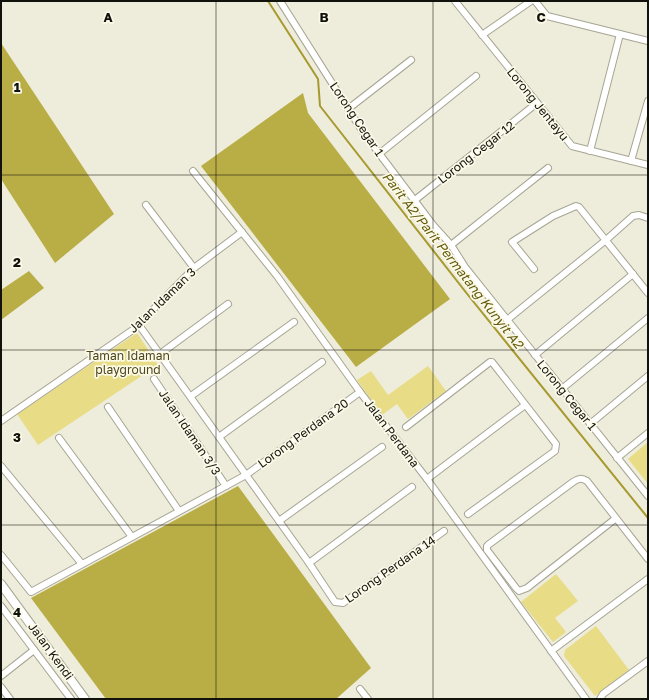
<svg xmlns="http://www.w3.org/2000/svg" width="649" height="700" viewBox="0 0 649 700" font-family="'Golos Text',sans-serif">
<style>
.green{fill:#e8dd86}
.forest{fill:#b9ad45}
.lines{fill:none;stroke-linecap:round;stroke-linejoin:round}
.stream{stroke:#a6992e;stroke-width:2}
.street-casing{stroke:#a7a594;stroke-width:8}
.secondary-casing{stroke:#a7a594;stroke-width:10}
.street{stroke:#fff;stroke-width:6}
.secondary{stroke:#fff;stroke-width:8}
.grid{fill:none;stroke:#12120c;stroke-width:1;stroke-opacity:0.55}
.labels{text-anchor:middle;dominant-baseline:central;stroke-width:3.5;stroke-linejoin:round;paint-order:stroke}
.street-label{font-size:12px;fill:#12120c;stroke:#fbf9e7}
.park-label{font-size:12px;fill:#4c471c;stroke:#fbf9e7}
.water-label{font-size:13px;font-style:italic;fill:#625909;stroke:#fbf9e7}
.grid-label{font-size:13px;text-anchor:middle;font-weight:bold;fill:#12120c;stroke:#fbf9e7;stroke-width:3.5;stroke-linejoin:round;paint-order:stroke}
</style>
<rect width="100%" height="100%" fill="#eeecda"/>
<!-- green -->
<g class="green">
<path d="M137,333L158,365L38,445L17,414Z"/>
<path d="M428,366L446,391L408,419L397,404L382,415L357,380L371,371L388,395Z"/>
<path d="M648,442V484L628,459Z"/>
<path d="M556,574L578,601L555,618L566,632L553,642L521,602Z"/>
<path d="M596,626L629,670L595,696L564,656L565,650Z"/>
</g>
<!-- forest -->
<g class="forest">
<path d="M1,43L114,214L55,263L1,179Z"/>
<path d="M303,93L308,113L450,299L356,367L201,166Z"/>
<path d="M29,271L44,288L1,320V290Z"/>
<path d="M238,486L371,668L336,699H106L31,598Z"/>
</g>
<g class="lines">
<!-- stream -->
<path class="stream" d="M268,1L318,79L320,106L468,295L648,518"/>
<!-- street casing -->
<g class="street-casing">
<g id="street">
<path d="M280,1L363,132L433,225L451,245L465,267L648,496"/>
<path d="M455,1L572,146L648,165"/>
<path d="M535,1L547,16L648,41"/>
<path d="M482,35L531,1"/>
<path d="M348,109L411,60"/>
<path d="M590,151L620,34"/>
<path d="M379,154L476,76"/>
<path d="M631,161L648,101"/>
<path d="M193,171L277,276L360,392L427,479L586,699"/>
<path d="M415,200L537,103"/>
<path d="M146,205L194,268"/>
<path d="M451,245L548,168"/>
<path d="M534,269L512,242L553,216L576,206L579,207L648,293"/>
<path d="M507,320L606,240L633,216L639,215L648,218"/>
<path d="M139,325L309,563L335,602L343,603L444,531"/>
<path d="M160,354L228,304"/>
<path d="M535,355L633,274"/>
<path d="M154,379L226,486"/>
<path d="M563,388L648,318"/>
<path d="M191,396L294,322"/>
<path d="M108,407L179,511"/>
<path d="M1,421L134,329L194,268L242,232"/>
<path d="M590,424L648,376"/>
<path d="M406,427L490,362H492L556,444L555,451L468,514"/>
<path d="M219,437L322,362"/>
<path d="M59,438L132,537"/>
<path d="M617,458L648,433"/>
<path d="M1,466L82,564"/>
<path d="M427,479L525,405"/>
<path d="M615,519L527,588L519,591L516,588L487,550V546L488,545L573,482C579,478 582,478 587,481L648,559"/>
<path d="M279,521L382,447"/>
<path d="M1,555L31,592L246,475L360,392"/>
<path d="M309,563L412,487"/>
<path d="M1,606L71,699"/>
<path d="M551,651L648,579"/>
<path d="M1,676L34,650"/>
<path d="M1,687L10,699"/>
<path d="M360,689L368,699"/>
<path d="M600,699L603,694L648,661"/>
</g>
</g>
<!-- secondary casing -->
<g class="secondary-casing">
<path id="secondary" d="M1,584L85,699"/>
</g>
<!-- street -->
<use href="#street" class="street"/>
<!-- secondary -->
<use href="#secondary" class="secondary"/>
</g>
<!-- grid -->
<path class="grid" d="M216,1V699M433,1V699M1,175H648M1,350H648M1,525H648"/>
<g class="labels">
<!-- street labels -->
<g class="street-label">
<text transform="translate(538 104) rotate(51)">Lorong Jentayu</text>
<text transform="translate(357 119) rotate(56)">Lorong Cegar 1</text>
<text transform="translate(476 152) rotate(-38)">Lorong Cegar 12</text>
<text transform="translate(162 300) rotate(-44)">Jalan Idaman 3</text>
<text transform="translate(567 395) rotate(51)">Lorong Cegar 1</text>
<text transform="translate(190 432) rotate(56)">Jalan Idaman 3/3</text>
<text transform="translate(303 433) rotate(-36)">Lorong Perdana 20</text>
<text transform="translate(392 433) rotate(53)">Jalan Perdana</text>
<text transform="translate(390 569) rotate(-35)">Lorong Perdana 14</text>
<text transform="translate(51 651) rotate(54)">Jalan Kendi</text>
</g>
<!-- park labels -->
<g class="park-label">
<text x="128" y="355">Taman Idaman<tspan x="128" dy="14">playground</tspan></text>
</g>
<!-- water labels -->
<g class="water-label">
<text transform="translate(453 260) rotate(52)">Parit A2/Parit Permatang Kunyit A2</text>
</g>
</g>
<g class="grid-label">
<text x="108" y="22">A</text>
<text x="324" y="22">B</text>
<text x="541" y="22">C</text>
<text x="17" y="92">1</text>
<text x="17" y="267">2</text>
<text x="17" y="442">3</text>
<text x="17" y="617">4</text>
</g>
<!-- border -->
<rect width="649" height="700" fill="none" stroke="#12120c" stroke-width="4"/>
</svg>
